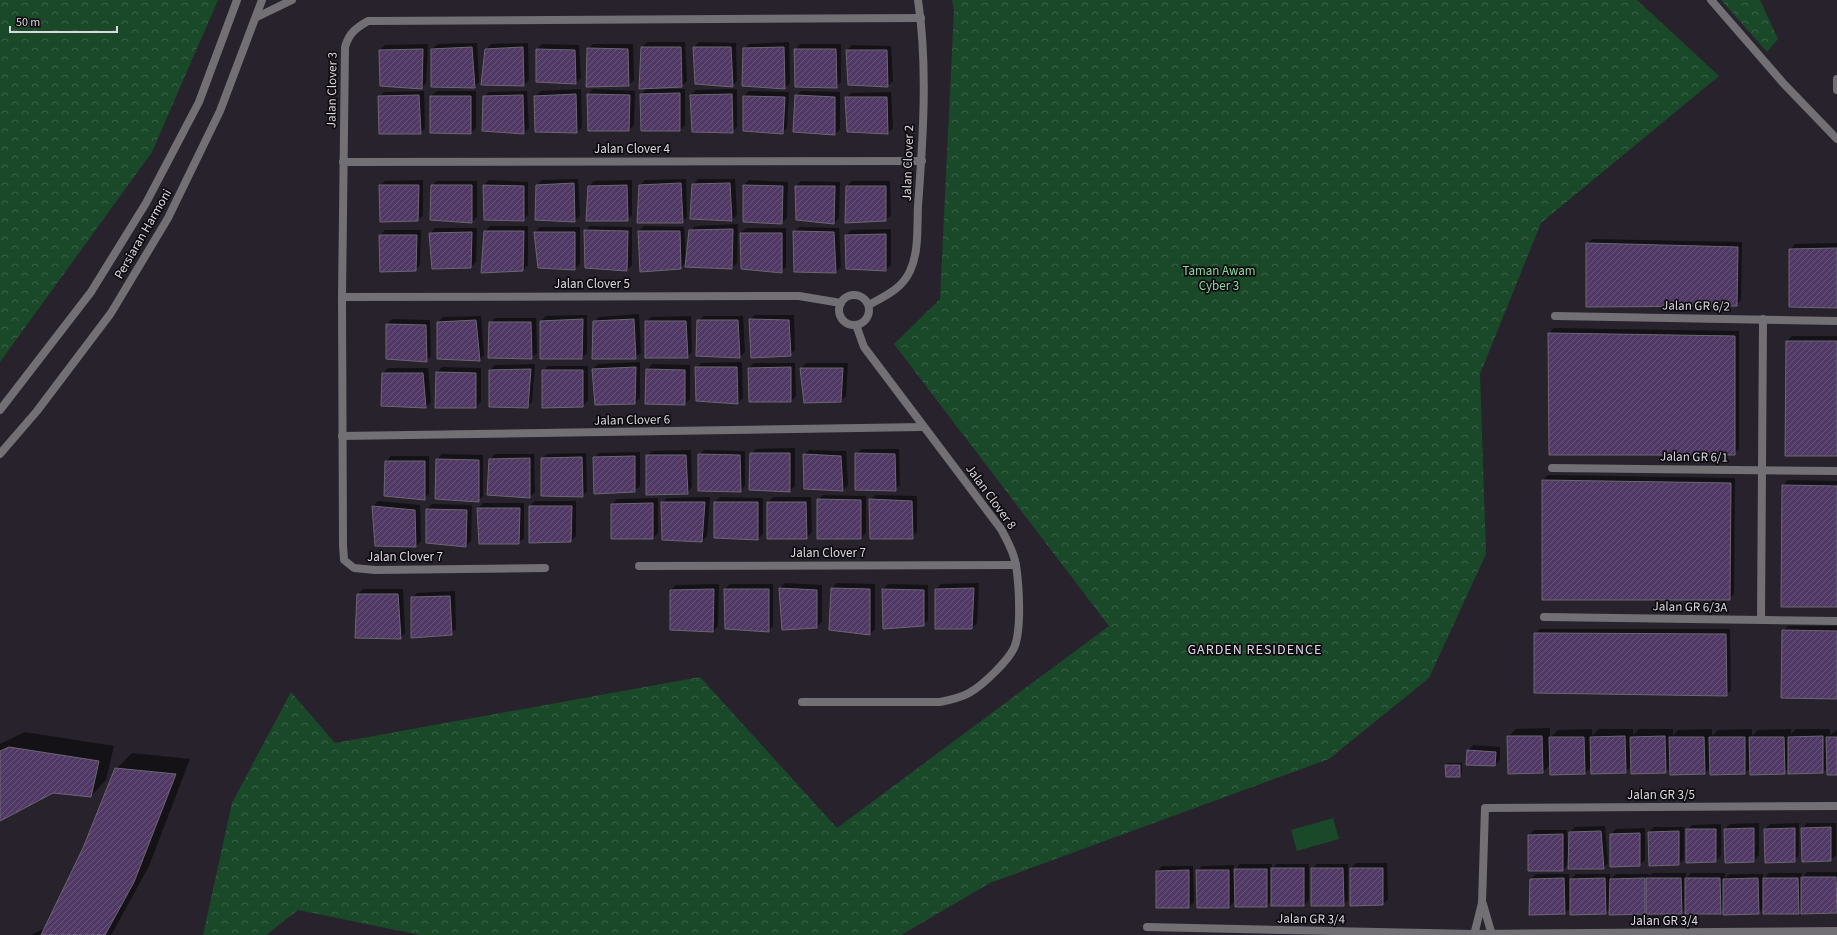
<svg xmlns="http://www.w3.org/2000/svg" width="1837" height="935" viewBox="0 0 1837 935" font-family="'Source Sans 3',sans-serif">
<style>
.green{fill:#1a4929}
.forest{fill:url(#forest-crowns)}
.shadow{fill:#0007}
.building{fill:url(#building-hatch);stroke:#6c6672}
.lines{fill:none;stroke-linecap:round;stroke-linejoin:round}
.minor{stroke:#726f75;stroke-width:8}
.tertiary{stroke:#726f75;stroke-width:8}
.labels{text-anchor:middle;dominant-baseline:central;stroke-width:3.5;stroke-linejoin:round;paint-order:stroke}
.street-label{font-size:13px;fill:#dbd8df;stroke:#0f0c11}
.park-label{font-size:13px;fill:#8cd59e;stroke:#0f0c11}
.neighbourhood-label{font-size:14px;letter-spacing:1px;fill:#ddd7e4;stroke:#0f0c11}
</style>
<defs>
<pattern id="forest-crowns" width="20" height="18" patternUnits="userSpaceOnUse"><rect width="20" height="18" fill="#1a4929"/><path d="M2 6a3 3 0 1 1 6 0M12 15a3 3 0 1 1 6 0" fill="none" stroke="#3b6248"/></pattern>
<pattern id="building-hatch" width="6" height="6" patternUnits="userSpaceOnUse"><rect width="6" height="6" fill="#503965"/><path d="M-1 1l2-2M0 6l6-6M5 7l2-2" fill="none" stroke="#69557b"/></pattern>
</defs>
<rect width="100%" height="100%" fill="#27222c"/>
<!-- green -->
<path class="green" d="M1333,818L1339,839L1297,851L1291,830Z"/>
<!-- forest -->
<g class="forest">
<path d="M0,0H218L152,152L0,362Z"/>
<path d="M952,0H1637L1719,76L1541,223L1480,374L1486,554L1429,678L1329,759L990,883L901,935H420L298,910L266,935H203L232,803L291,692L335,743L700,677L837,828L1109,626L894,344L940,299L954,10Z"/>
<path d="M1721,0H1760L1778,39L1767,52Z"/>
</g>
<!-- shadow -->
<g class="shadow">
<path d="M647,42H685L687,81L682,86L642,47Z"/>
<path d="M699,42L736,43L737,81L732,86L694,47Z"/>
<path d="M789,42L790,83L785,88L744,49L749,44Z"/>
<path d="M477,43L479,82L474,87L432,49L438,44Z"/>
<path d="M528,43L529,80L524,85L486,49L491,44Z"/>
<path d="M428,44L426,83L421,88L380,50L385,45Z"/>
<path d="M542,44L579,45L581,78L576,83L537,49Z"/>
<path d="M593,44H633L634,80L629,85L588,49Z"/>
<path d="M800,44H841V82L836,87L795,50Z"/>
<path d="M852,45L891,46L893,81L888,86L847,50Z"/>
<path d="M581,89L582,127L577,132L535,96L541,91Z"/>
<path d="M593,89L635,91L634,125L629,130L588,95Z"/>
<path d="M646,89H685V125L680,130L641,95Z"/>
<path d="M737,89V127L732,132L691,95L696,90Z"/>
<path d="M424,91L425,128L420,133L379,97L384,92Z"/>
<path d="M437,91H476V128L471,133L431,132V96Z"/>
<path d="M527,91L529,128L524,133L484,97L489,92Z"/>
<path d="M749,91L789,92L787,128L782,133L744,96Z"/>
<path d="M801,91L840,92V129L835,134L796,96Z"/>
<path d="M891,92L893,128L888,133L848,131L846,98L851,93Z"/>
<path d="M578,179L580,216L575,221L536,219L537,185L542,180Z"/>
<path d="M686,179L687,217L682,222L640,185L645,180Z"/>
<path d="M698,179H735L737,215L732,220L693,185Z"/>
<path d="M423,180V215L418,220L380,186L385,181Z"/>
<path d="M489,180L528,182V215L523,220L484,185Z"/>
<path d="M632,180V215L627,220L589,186L594,181Z"/>
<path d="M749,180L788,182L787,218L782,223L744,185Z"/>
<path d="M437,181H477V217L472,222L432,219V186Z"/>
<path d="M801,181L840,182L839,218L834,223L796,186Z"/>
<path d="M852,181H890L891,215L886,220L847,186Z"/>
<path d="M738,224L737,263L732,268L690,231L695,226Z"/>
<path d="M490,226H528V265L523,270L485,231Z"/>
<path d="M590,226L632,227V265L627,270L585,231Z"/>
<path d="M644,226L684,227L686,262L680,268L639,231Z"/>
<path d="M540,227H580V264L575,269L539,267L535,232Z"/>
<path d="M799,227L839,228L841,267L836,272L794,232Z"/>
<path d="M435,228H477L476,262L471,267L433,268L430,233Z"/>
<path d="M746,228H786V267L781,272L741,233Z"/>
<path d="M891,229V265L886,270L847,268L846,235L851,230Z"/>
<path d="M385,230H421L420,265L415,270L380,235Z"/>
<path d="M1592,239L1742,242L1741,300L1736,305L1587,244Z"/>
<path d="M1837,243V307L1790,250L1795,244Z"/>
<path d="M639,314L641,353L635,358L594,322L599,317Z"/>
<path d="M587,315V353L582,358L541,321L546,316Z"/>
<path d="M755,315H794L795,350L790,355L750,320Z"/>
<path d="M481,316L484,355L479,360L438,322L443,317Z"/>
<path d="M691,316L692,352L687,357L646,322L651,317Z"/>
<path d="M704,316H743L745,352L740,357L698,321Z"/>
<path d="M495,318H536L537,353L531,358L490,323Z"/>
<path d="M392,319L430,320L431,356L426,361L387,324Z"/>
<path d="M1554,328L1739,331V449L1734,454L1549,333Z"/>
<path d="M1792,336H1837V455L1787,341Z"/>
<path d="M640,362V398L634,403L593,369L598,364Z"/>
<path d="M742,362L743,398L738,403L697,400L696,368L701,363Z"/>
<path d="M754,363H795L796,396L791,401L749,368Z"/>
<path d="M806,363H848L846,396L841,401L805,402L801,368Z"/>
<path d="M535,364L532,402L527,407L490,370L495,365Z"/>
<path d="M652,364L690,365V399L685,404L647,370Z"/>
<path d="M548,366H588V400L583,406L543,371Z"/>
<path d="M442,367L481,368V402L476,407L437,372Z"/>
<path d="M388,368H428L431,402L426,407L383,373Z"/>
<path d="M795,448V486L790,491L751,454L756,449Z"/>
<path d="M862,449H899L900,485L895,490L856,454Z"/>
<path d="M691,450L692,487L687,493L647,456L652,451Z"/>
<path d="M704,450L745,451V486L740,491L699,455Z"/>
<path d="M809,450L846,451L848,485L843,490L804,455Z"/>
<path d="M640,452V486L634,491L594,458L599,453Z"/>
<path d="M586,453L587,491L582,496L542,459L547,454Z"/>
<path d="M442,454L483,455V496L478,501L437,459Z"/>
<path d="M495,454H534L535,492L530,497L490,459Z"/>
<path d="M391,456H429V494L424,499L385,495L386,461Z"/>
<path d="M1548,475L1735,478L1734,594L1729,599L1543,480Z"/>
<path d="M1788,480L1837,481V606L1783,485Z"/>
<path d="M823,495L866,496V533L861,538L818,500Z"/>
<path d="M875,495L917,496V532L912,538L870,500Z"/>
<path d="M710,497L707,536L702,541L662,503L667,498Z"/>
<path d="M720,497L763,498V534L758,539L715,537V502Z"/>
<path d="M773,497H811L812,532L806,538H768V502Z"/>
<path d="M658,498V533L653,538L612,504L617,499Z"/>
<path d="M378,501L420,505L421,541L416,546L373,506Z"/>
<path d="M535,501H576V536L571,541H530V506Z"/>
<path d="M483,503H524V538L518,543L478,508Z"/>
<path d="M432,504L472,505L471,541L466,546L427,542V509Z"/>
<path d="M785,583L822,585V622L817,627L783,629L780,588Z"/>
<path d="M837,583L875,584V629L870,634L830,630L832,588Z"/>
<path d="M979,583L977,623L972,628L936,589L941,584Z"/>
<path d="M719,584L718,626L713,631L671,590L676,585Z"/>
<path d="M730,584H773V626L768,631L725,589Z"/>
<path d="M888,584L928,585V620L923,625L883,589Z"/>
<path d="M363,589H403L405,633L400,638L358,594Z"/>
<path d="M455,591L456,629L451,634L412,598L417,593Z"/>
<path d="M1788,626H1837V698L1783,631Z"/>
<path d="M1540,629H1730L1731,690L1726,695L1535,634Z"/>
<path d="M1550,728V738L1558,730L1592,729V736L1599,729H1633V735L1639,729H1673V736L1678,730L1712,729V736L1718,730L1752,729V736L1758,730L1791,729V734L1796,729H1830V735L1837,730V774L1828,767L1823,772L1789,768L1784,773L1751,767L1745,773L1711,767L1705,773L1671,767L1665,772L1632,766L1625,772L1592,766L1585,773L1551,764L1543,772L1508,737L1516,729Z"/>
<path d="M25,732L114,746L106,780L91,796L53,792L0,820V744Z"/>
<path d="M1473,745L1500,747V760L1495,765L1468,751Z"/>
<path d="M132,753L190,759L149,866L113,932L110,935H31L45,928L84,848L116,769Z"/>
<path d="M1448,763H1462V773L1460,776L1446,766Z"/>
<path d="M1759,823V855L1754,861L1726,862L1725,829L1730,824Z"/>
<path d="M1799,823V855L1794,861L1765,829L1770,824Z"/>
<path d="M1807,823H1836V855L1831,860L1803,861L1802,828Z"/>
<path d="M1721,824V856L1716,861L1687,830L1692,825Z"/>
<path d="M1605,826L1608,863L1603,868L1569,863L1563,870L1529,835L1534,830H1567L1568,855H1570V832L1575,827Z"/>
<path d="M1654,827H1684V859L1678,864L1649,832Z"/>
<path d="M1645,828V860L1640,865L1611,866V834L1616,829Z"/>
<path d="M1356,863H1387L1388,899L1383,904L1351,868Z"/>
<path d="M1240,864H1272V869L1277,864H1309V900L1304,905L1272,900L1267,906H1236V900L1229,907L1197,871L1202,866L1234,865V871Z"/>
<path d="M1317,864H1348V900L1343,905L1312,869Z"/>
<path d="M1162,866H1193L1194,902L1189,907H1157V871Z"/>
<path d="M1807,872H1837L1836,912L1802,909L1798,913L1764,908L1759,913L1724,909L1720,913L1686,908L1682,913L1647,911L1645,913L1611,908L1606,913L1571,907L1565,913L1530,914L1531,879L1536,874H1569V881L1576,874H1610V880L1616,874H1649V876L1653,873H1686V878L1691,873H1725V878L1730,874H1763V879L1769,873H1802V877Z"/>
</g>
<!-- building -->
<g class="building">
<path d="M472,47L475,88L431,87V49Z"/>
<path d="M523,47L524,86L481,85L485,49Z"/>
<path d="M641,47H681L682,87L639,89Z"/>
<path d="M693,47H731L733,87L695,84Z"/>
<path d="M784,47L785,89L742,86L743,48Z"/>
<path d="M587,48L628,49L629,86L586,87Z"/>
<path d="M423,49L422,89L380,86L379,50Z"/>
<path d="M536,49L575,50L576,84L536,82Z"/>
<path d="M794,49H836L837,88L795,87Z"/>
<path d="M846,50H887L888,87L848,85Z"/>
<path d="M680,93V131H641L640,94Z"/>
<path d="M576,94L577,133L535,132L534,96Z"/>
<path d="M587,94L630,95L629,131H588Z"/>
<path d="M732,94L733,133L692,132L690,95Z"/>
<path d="M419,95L421,134H379L378,96Z"/>
<path d="M523,95L524,134L482,131L483,96Z"/>
<path d="M795,95L835,97V135L793,132Z"/>
<path d="M430,96H471V134L430,133Z"/>
<path d="M743,96L785,97L783,134L743,131Z"/>
<path d="M845,97H887L888,134L847,132Z"/>
<path d="M574,183L575,222L535,220L536,185Z"/>
<path d="M681,183L683,223H637L639,185Z"/>
<path d="M730,183L732,221L690,219L692,184Z"/>
<path d="M379,185H419L418,221L380,222Z"/>
<path d="M431,185H472V223L430,220Z"/>
<path d="M483,185L524,186V221L484,220Z"/>
<path d="M627,185L628,221H586L588,186Z"/>
<path d="M743,185L783,186L782,224L743,222Z"/>
<path d="M795,186H835L834,224L796,220Z"/>
<path d="M846,186H886V221L845,223Z"/>
<path d="M733,229L732,269L685,267L689,230Z"/>
<path d="M584,230L628,231L627,271L585,268Z"/>
<path d="M484,231H524L523,271L481,273Z"/>
<path d="M638,231H680L681,269L640,272Z"/>
<path d="M793,231L834,232L836,273L794,272Z"/>
<path d="M472,232L471,268L432,269L429,233Z"/>
<path d="M534,232H575V270L538,268Z"/>
<path d="M740,233H782V273L741,269Z"/>
<path d="M886,234V271L846,269L845,235Z"/>
<path d="M379,235H417L416,271L380,272Z"/>
<path d="M1586,243L1738,247L1737,306L1586,307Z"/>
<path d="M1837,248V308L1789,307V249Z"/>
<path d="M583,319L582,359H540V321Z"/>
<path d="M634,319L636,359H592L593,321Z"/>
<path d="M749,319L789,320L791,356L751,358Z"/>
<path d="M476,320L480,361L437,359V322Z"/>
<path d="M697,320H738L740,358L696,356Z"/>
<path d="M645,321H686L688,358H645Z"/>
<path d="M489,322H531L532,359L488,358Z"/>
<path d="M386,324L426,325L427,362L386,359Z"/>
<path d="M1548,333L1735,336V455H1549Z"/>
<path d="M1786,341H1837V456H1785Z"/>
<path d="M636,367L635,404L595,405L592,369Z"/>
<path d="M695,367H737L738,404L696,401Z"/>
<path d="M791,367V402H749L748,368Z"/>
<path d="M800,368H843L841,402L804,403Z"/>
<path d="M531,369L528,408L489,407V370Z"/>
<path d="M646,369L685,370V405L645,404Z"/>
<path d="M542,370H583V407L542,408Z"/>
<path d="M436,372L476,373V408H435Z"/>
<path d="M382,373H423L426,408L381,406Z"/>
<path d="M750,453H790V492L749,490Z"/>
<path d="M855,453L895,454L896,491L855,490Z"/>
<path d="M698,454L740,455L741,492L698,491Z"/>
<path d="M803,454L841,456L843,491L804,489Z"/>
<path d="M646,455H686L688,494L646,495Z"/>
<path d="M635,456V492L594,494L593,457Z"/>
<path d="M582,457L583,497L541,496V458Z"/>
<path d="M530,458V498L487,495L489,459Z"/>
<path d="M436,459L479,460V502L435,499Z"/>
<path d="M385,461H425V500L384,496Z"/>
<path d="M1542,480L1731,483L1730,600H1542Z"/>
<path d="M1782,485L1837,486V607H1781Z"/>
<path d="M817,499L861,500V539H817Z"/>
<path d="M869,499L912,501L913,539H870Z"/>
<path d="M661,502H705L702,542L662,540Z"/>
<path d="M714,502H758V540L714,538Z"/>
<path d="M767,502H806L807,539H767Z"/>
<path d="M653,503V539H611V504Z"/>
<path d="M372,506L415,510L416,547L375,546Z"/>
<path d="M529,506H572L571,542L529,543Z"/>
<path d="M477,508H520L519,544H479Z"/>
<path d="M426,509L467,510L466,547L426,543Z"/>
<path d="M779,588L817,590V628L782,630Z"/>
<path d="M831,588L870,589V635L829,630Z"/>
<path d="M974,588L972,629H935V589Z"/>
<path d="M714,589L713,632L670,630V590Z"/>
<path d="M724,589H769V632L725,629Z"/>
<path d="M882,589L924,590V626L883,629Z"/>
<path d="M357,594H398L401,639L355,638Z"/>
<path d="M450,596L452,635L411,638V597Z"/>
<path d="M1782,630L1837,631V699L1781,698Z"/>
<path d="M1534,633L1726,634L1727,696L1534,693Z"/>
<path d="M1507,736H1542L1543,773L1508,774Z"/>
<path d="M1625,736L1626,773L1591,774L1590,737Z"/>
<path d="M1665,736L1666,773L1631,774L1630,737Z"/>
<path d="M1823,736V773L1788,774V737Z"/>
<path d="M1549,737H1584L1585,774L1550,775Z"/>
<path d="M1669,737H1704L1705,774L1670,775Z"/>
<path d="M1709,737H1745V774L1710,775Z"/>
<path d="M1749,737H1784L1785,774L1750,775Z"/>
<path d="M1826,737H1837V775H1827Z"/>
<path d="M9,747L99,761L91,797L53,793L0,821V751Z"/>
<path d="M1467,750L1496,752L1495,766L1466,765Z"/>
<path d="M1445,765H1460V777H1446Z"/>
<path d="M115,768L176,774L134,882L105,935H41L83,848Z"/>
<path d="M1831,827V861L1802,862L1801,828Z"/>
<path d="M1754,828V862L1725,863L1724,829Z"/>
<path d="M1795,828V862L1765,863L1764,829Z"/>
<path d="M1686,829H1716V862L1686,863Z"/>
<path d="M1601,831L1604,869H1568L1569,832Z"/>
<path d="M1679,831V865L1649,866L1648,832Z"/>
<path d="M1640,833V866L1610,867V834Z"/>
<path d="M1563,834V871H1528V835Z"/>
<rect x="1271" y="868" width="33" height="38"/>
<path d="M1311,868H1343L1344,906H1311Z"/>
<path d="M1350,868H1383V905L1350,906Z"/>
<path d="M1234,869H1267V907H1235Z"/>
<path d="M1189,870V908H1156V871Z"/>
<path d="M1196,870H1229V908H1197Z"/>
<path d="M1801,877H1836L1837,913L1801,914Z"/>
<path d="M1564,878L1565,914L1529,915L1530,879Z"/>
<path d="M1605,878L1606,914L1570,915V879Z"/>
<path d="M1645,878V914L1609,915L1610,879Z"/>
<path d="M1646,878H1681L1682,914H1646Z"/>
<path d="M1685,878H1720L1721,914H1685Z"/>
<path d="M1758,878L1759,914L1723,915V879Z"/>
<path d="M1763,878H1798L1799,914H1763Z"/>
</g>
<g class="lines">
<!-- minor -->
<g class="minor">
<path d="M1711,0L1784,84L1837,139"/>
<path d="M257,17L292,0"/>
<path d="M1837,79V90"/>
<path d="M343,162L922,161"/>
<circle cx="854" cy="310" r="15"/>
<path d="M342,297L799,296L841,303"/>
<path d="M869,305C885,296 902,289 910,271C919,252 917,227 918,206C923,139 928,66 918,0"/>
<path d="M1555,316L1837,321"/>
<path d="M342,436L923,427"/>
<path d="M1552,468L1837,471"/>
<path d="M639,566L1016,565"/>
<path d="M545,568L375,570L354,568L344,560L343,545L342,297L345,47C349,33 356,28 368,21L921,18"/>
<path d="M1544,617L1837,621"/>
<path d="M1761,620L1763,319"/>
<path d="M802,702H940C950,700 960,698 969,693C982,686 1008,661 1014,648C1022,630 1019,585 1016,565C1014,552 1007,540 1001,529L864,347L856,325"/>
<path d="M1483,904L1492,935"/>
<path d="M1147,927L1474,934L1837,931"/>
<path d="M1474,935L1482,903L1485,808L1837,806"/>
</g>
<!-- tertiary -->
<g class="tertiary">
<path d="M0,410L91,292L146,203L199,102L237,0"/>
<path d="M0,454L37,411L111,313L168,218L220,111L262,0"/>
</g>
</g>
<g class="labels">
<!-- street labels -->
<g class="street-label">
<text transform="translate(332 90) rotate(-89)">Jalan Clover 3</text>
<text x="632" y="149">Jalan Clover 4</text>
<text transform="translate(908 163) rotate(-88)">Jalan Clover 2</text>
<text transform="translate(143 234) rotate(-60)">Persiaran Harmoni</text>
<text x="592" y="284">Jalan Clover 5</text>
<text transform="translate(1696 306) rotate(1)">Jalan GR 6/2</text>
<text transform="translate(632 420) rotate(-1)">Jalan Clover 6</text>
<text transform="translate(1694 457) rotate(1)">Jalan GR 6/1</text>
<text transform="translate(991 497) rotate(54)">Jalan Clover 8</text>
<text x="828" y="553">Jalan Clover 7</text>
<text x="405" y="557">Jalan Clover 7</text>
<text transform="translate(1690 607) rotate(1)">Jalan GR 6/3A</text>
<text x="1661" y="795">Jalan GR 3/5</text>
<text transform="translate(1311 919) rotate(1)">Jalan GR 3/4</text>
<text x="1664" y="921">Jalan GR 3/4</text>
</g>
<!-- park labels -->
<g class="park-label">
<text x="1219" y="271">Taman Awam<tspan x="1219" dy="15">Cyber 3</tspan></text>
</g>
<!-- neighbourhood labels -->
<g class="neighbourhood-label">
<text x="1255" y="650">GARDEN RESIDENCE</text>
</g>
</g>
<!-- scale -->
<path d="M10 26v6h107v-6" fill="none" stroke="#dbd8df" stroke-width="2"/>
<text x="16" y="26" font-size="12" fill="#dbd8df" stroke="#0f0c11" stroke-width="3" paint-order="stroke">50 m</text>
</svg>
